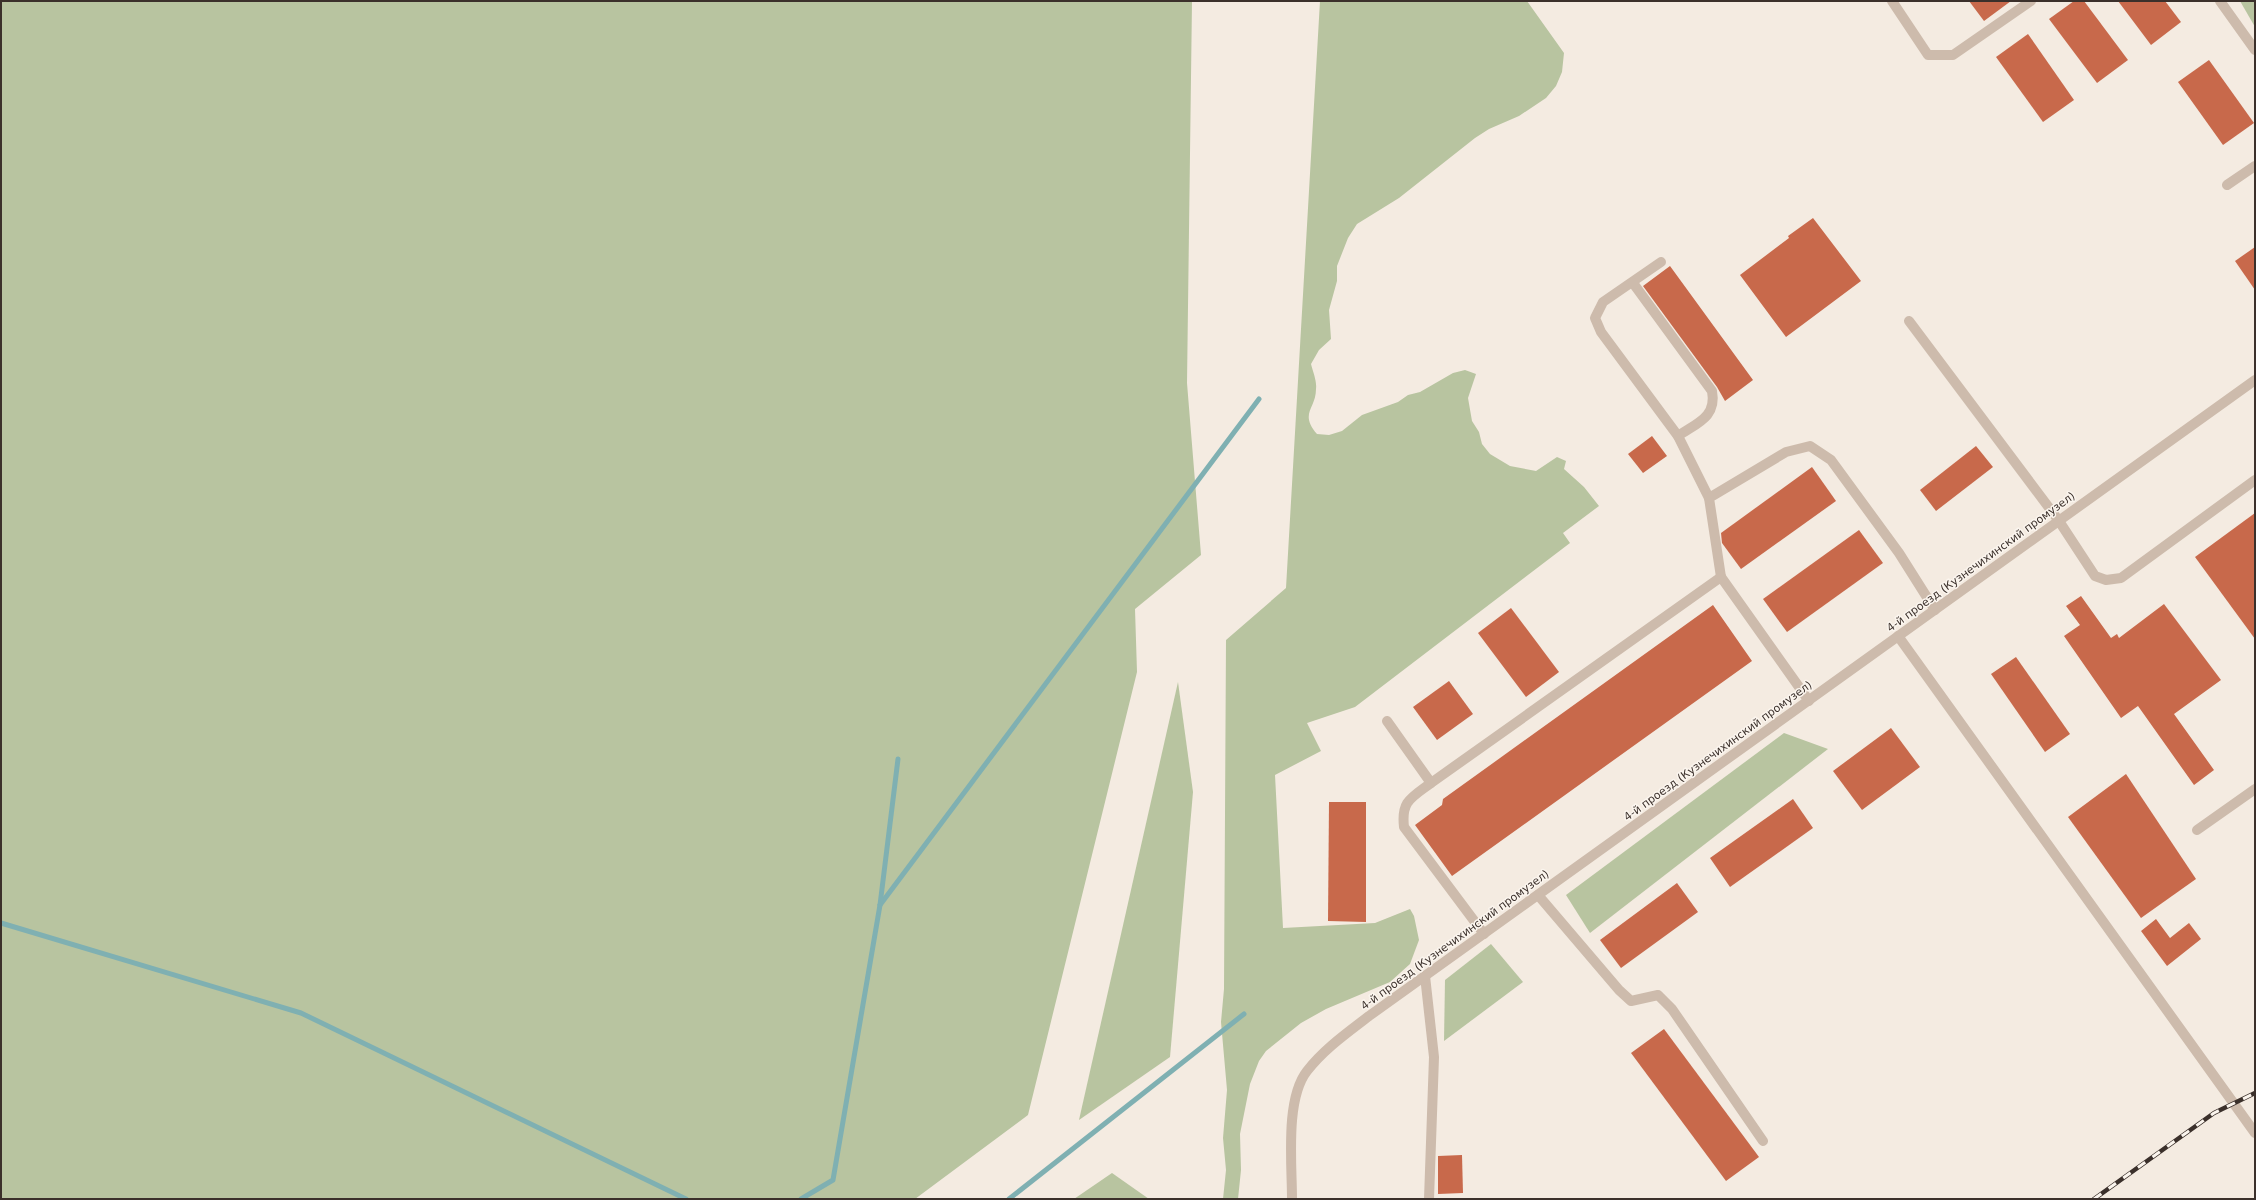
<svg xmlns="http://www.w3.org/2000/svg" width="2256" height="1200" viewBox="0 0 2256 1200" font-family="'DejaVu Sans',sans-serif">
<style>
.green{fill:#b8c4a0}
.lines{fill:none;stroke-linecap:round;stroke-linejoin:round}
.stream{stroke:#7fb0b2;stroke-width:5}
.building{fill:#c8694b}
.lane{stroke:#cdbbac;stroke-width:10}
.street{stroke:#cdbbac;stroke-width:10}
.rail-casing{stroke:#3b302b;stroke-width:4.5}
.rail{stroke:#fbf5ee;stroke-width:3;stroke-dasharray:9;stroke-linecap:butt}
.labels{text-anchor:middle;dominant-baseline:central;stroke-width:3;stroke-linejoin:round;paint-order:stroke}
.street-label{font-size:11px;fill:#3b302b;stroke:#fbf5ee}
</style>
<rect width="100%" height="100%" fill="#f4ebe1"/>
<!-- green -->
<g class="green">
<path d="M1,1H1192L1187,383L1201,555L1135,609L1137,672L1028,1115L915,1199H1Z"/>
<path d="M1320,1H1527L1564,53L1562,72L1556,86L1546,98L1519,116L1489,129L1475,138L1399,198L1357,224L1348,238L1337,266V281L1329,310L1331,339L1319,350L1311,364C1313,372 1317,381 1316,389C1316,409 1299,413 1317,434L1329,435L1342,431L1362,415L1398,402L1408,395L1420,392L1453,373L1465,370L1476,374L1468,398L1472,421L1479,432L1482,444L1490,454L1510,466L1536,471L1557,457L1566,461L1564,469L1584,487L1599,506L1563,533L1570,543L1355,707L1307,723L1321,751L1275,775L1283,928L1375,923L1410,909L1414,916L1419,940L1410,964L1390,982L1326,1009L1301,1023L1266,1051L1259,1061L1250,1084L1240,1134L1241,1170L1238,1199H1223L1226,1170L1223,1138L1227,1090L1221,1022L1224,989L1226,640L1286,588Z"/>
<path d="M2240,1H2255V27Z"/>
<path d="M1178,682L1193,792L1170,1057L1079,1120Z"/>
<path d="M1784,733L1828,749L1590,933L1566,895Z"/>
<path d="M1491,944L1523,982L1444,1041L1445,980Z"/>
<path d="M1112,1173L1149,1199H1074Z"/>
</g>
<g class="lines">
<!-- stream -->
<g class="stream">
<path d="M880,905L1259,399"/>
<path d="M1,923L301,1013L686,1199"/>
<path d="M801,1199L833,1180L880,905L898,759"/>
<path d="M1009,1199L1244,1014"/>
</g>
</g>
<!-- building -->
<g class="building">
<path d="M1969,1H2011L1984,21Z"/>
<path d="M2074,1H2084L2128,60L2097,83L2049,19Z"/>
<path d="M2118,1H2165L2181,22L2151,45Z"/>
<path d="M2028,34L2074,100L2043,122L1996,57Z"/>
<path d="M2209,60L2254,123L2223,145L2178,82Z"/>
<path d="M1813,218L1861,281L1786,337L1740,275L1789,238L1788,236Z"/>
<path d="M2255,247V290L2235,261Z"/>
<path d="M1670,266L1753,380L1725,401L1717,387L1643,286Z"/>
<path d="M1652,436L1667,456L1643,473L1628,454Z"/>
<path d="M1976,446L1993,467L1936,511L1920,490Z"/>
<path d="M1812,467L1836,501L1741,569L1722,543L1721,533Z"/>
<path d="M2255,513V639L2195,557Z"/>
<path d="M1859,530L1883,563L1787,632L1763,599Z"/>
<path d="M2081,596L2111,638L2117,634L2119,638L2164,604L2221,680L2174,714L2214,770L2194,785L2138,706L2121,718L2064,636L2080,625L2066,606Z"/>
<path d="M1713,605L1752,661L1452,876L1415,825L1442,805L1443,799Z"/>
<path d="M1511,608L1559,672L1526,697L1478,633Z"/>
<path d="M2016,657L2070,734L2045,752L1991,674Z"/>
<path d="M1449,681L1473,714L1437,740L1413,707Z"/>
<path d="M1891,728L1920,767L1862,810L1833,771Z"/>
<path d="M2126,774L2196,879L2141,918L2068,817Z"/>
<path d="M1793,799L1813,828L1730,887L1710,858Z"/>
<path d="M1329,802H1366V922L1328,921Z"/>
<path d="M1677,883L1698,912L1621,968L1600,940Z"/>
<path d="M2156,919L2170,938L2189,923L2201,939L2167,966L2141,931Z"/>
<path d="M1664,1029L1759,1157L1726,1181L1631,1053Z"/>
<path d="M1462,1155L1463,1193L1438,1194V1156Z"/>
</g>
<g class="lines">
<!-- lane -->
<g class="lane">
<path d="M1892,1L1928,55H1953L2031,1"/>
<path d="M2227,185L2255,166"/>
<path d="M1661,262L1603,302L1595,318L1601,332L1678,436L1709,498"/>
<path d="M1633,283L1712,391C1717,417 1697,423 1678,436"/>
<path d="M1909,321L2059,521L2095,576L2106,580L2121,578L2255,480"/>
<path d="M1721,577L1709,498L1786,452L1810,446L1831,460L1899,553L1935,610"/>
<path d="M1898,636L2255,1133"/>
<path d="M1387,721L1431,783"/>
<path d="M2197,830L2255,789"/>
<path d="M1538,895L1619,990L1631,1001L1658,995L1672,1009L1763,1141"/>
<path d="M1484,934L1404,827C1401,801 1411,798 1431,783L1721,577L1809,701"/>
<path d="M1425,976L1434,1057L1429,1199"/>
</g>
<!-- street -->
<g class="street">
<path d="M2220,1L2255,50"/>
<path d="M1292,1199C1292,1164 1285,1099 1307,1071C1324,1049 1347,1033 1369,1016L2255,380"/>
</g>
<!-- rail casing -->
<g class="rail-casing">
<path id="rail" d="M2094,1199L2214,1113L2255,1093"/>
</g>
<!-- rail -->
<use href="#rail" class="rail"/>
</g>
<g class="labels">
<!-- street labels -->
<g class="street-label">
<text transform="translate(1981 562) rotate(-36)">4-й проезд (Кузнечихинский промузел)</text>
<text transform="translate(1718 751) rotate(-36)">4-й проезд (Кузнечихинский промузел)</text>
<text transform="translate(1455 940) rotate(-36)">4-й проезд (Кузнечихинский промузел)</text>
</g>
</g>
<!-- border -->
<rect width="2256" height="1200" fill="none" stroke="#3b302b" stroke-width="4"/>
</svg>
